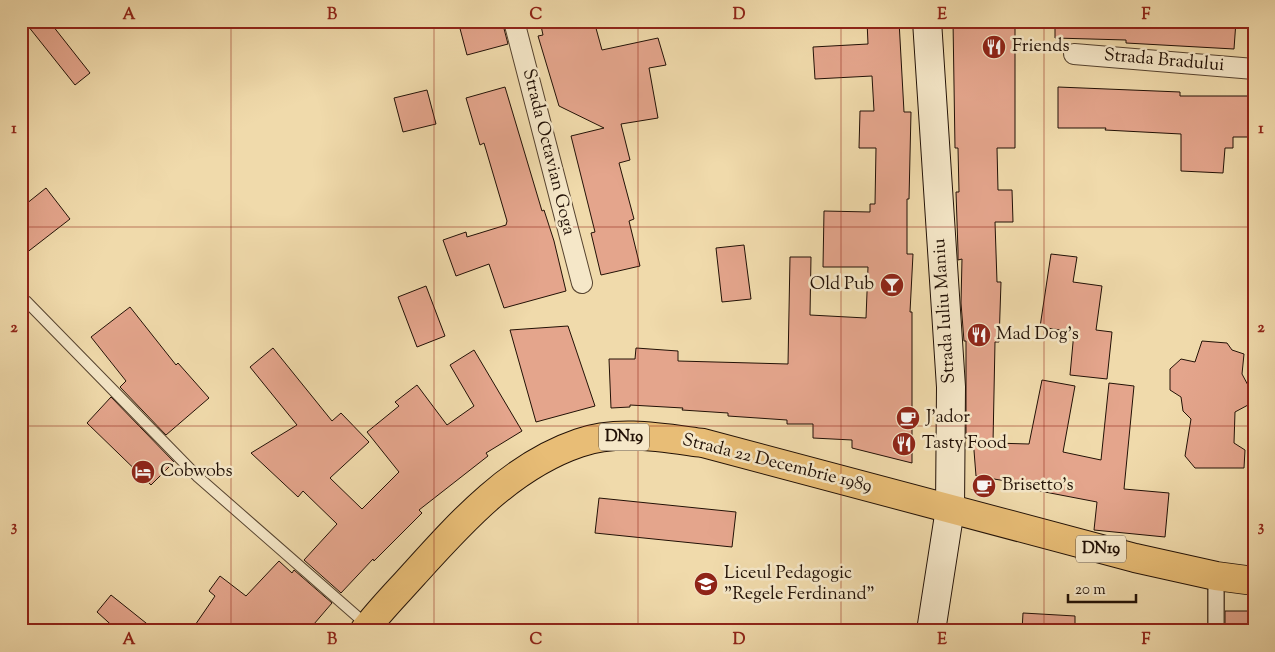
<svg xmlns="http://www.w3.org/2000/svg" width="1275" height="652" viewBox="0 0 1275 652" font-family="'Sorts Mill Goudy',serif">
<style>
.building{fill:#e4a58c;stroke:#221106}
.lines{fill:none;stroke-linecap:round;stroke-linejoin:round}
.service-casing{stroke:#56432f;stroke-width:12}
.pedestrian-casing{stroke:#56432f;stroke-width:18}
.minor-casing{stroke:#56432f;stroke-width:22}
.secondary-casing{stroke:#221106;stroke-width:30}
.primary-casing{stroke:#221106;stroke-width:30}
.service{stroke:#f5e7c8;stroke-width:10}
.pedestrian{stroke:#f5e7c8;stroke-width:15}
.minor{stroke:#f5e7c8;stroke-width:20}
.secondary{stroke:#f5e7c8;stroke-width:28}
.primary{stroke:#e8bd76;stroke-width:28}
.grid{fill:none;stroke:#8f2418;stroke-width:1;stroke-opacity:0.55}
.labels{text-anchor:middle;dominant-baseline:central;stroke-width:5;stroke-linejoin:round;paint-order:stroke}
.shield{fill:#f5e7c8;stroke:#615140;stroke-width:1}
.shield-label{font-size:16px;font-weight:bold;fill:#221106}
.poi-label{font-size:18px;fill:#221106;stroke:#f5e7c8;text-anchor:start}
.street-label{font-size:18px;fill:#221106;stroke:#f5e7c8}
.neatline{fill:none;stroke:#8f2418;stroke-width:2}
.grid-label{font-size:16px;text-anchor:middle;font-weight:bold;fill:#8f2418}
</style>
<rect width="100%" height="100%" fill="#f0daab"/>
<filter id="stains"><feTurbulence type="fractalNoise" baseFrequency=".004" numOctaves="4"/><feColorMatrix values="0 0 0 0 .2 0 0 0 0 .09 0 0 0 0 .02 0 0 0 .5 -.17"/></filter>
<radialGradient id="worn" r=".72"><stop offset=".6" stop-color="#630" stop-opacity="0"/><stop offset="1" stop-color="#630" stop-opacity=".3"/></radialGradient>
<!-- building -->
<g class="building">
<path d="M24,21H49L90,73L75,85Z"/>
<path d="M458,21H502L508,44L467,55Z"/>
<path d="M540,21H594L602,50L658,38L666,65L649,68L658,118L621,124L630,160L619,163L634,219L629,221L640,266L601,275L591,233L595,232L571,136L604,128L559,106L538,36L543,35Z"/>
<path d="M867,21H899L904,112H911L909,199H907V254H913L910,312H912V463L852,448V440L813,438V424H787V420L728,416V413L682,410L683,408L630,405V407L611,408L609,359H635L636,348L678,351V361L788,364L790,257H811L810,315L866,318L868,267H823L824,211L870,212V204H875L876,148H859L860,111H874L872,76L815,79L813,47L868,44Z"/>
<path d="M953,21H1015V148H997L998,190H1012L1013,222H995L997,282H1001L999,342H995L993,443L1029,444L1042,380L1075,386L1063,452L1101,460L1109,383L1134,386L1124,489L1169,493L1165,537L1094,530L1097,502L1024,488V484L976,476L973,438H966V341H964L961,303L962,259L958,260V251L956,192H959L958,148H955Z"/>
<path d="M1055,21H1236L1234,49L1126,43V40L1055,38Z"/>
<path d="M505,87L542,211L544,210L554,241L566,291L504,308L489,264L456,276L443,240L466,232L467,237L506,225L507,221L484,143L480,145L466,98Z"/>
<path d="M1058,87L1180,92V96H1254V137H1233V148H1225L1223,173L1181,171V134L1105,130L1106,128H1058Z"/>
<path d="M427,90L436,124L403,132L394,98Z"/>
<path d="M46,188L70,219L21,257V208Z"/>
<path d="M744,245L751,299L722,302L716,248Z"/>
<path d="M1051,254L1077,257L1073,282L1102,286L1096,330L1112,332L1107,379L1070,375L1074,332L1040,327Z"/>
<path d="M426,286L445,336L417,347L398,297Z"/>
<path d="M130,307L176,365L178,363L209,398L166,435L120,387L126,381L91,337Z"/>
<path d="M568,326L595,406L536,422L510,330Z"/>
<path d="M1202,341L1227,343L1232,350L1244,354L1242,374L1250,389L1248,405L1235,412L1234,443L1245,450L1244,468H1195L1185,456L1191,419L1183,411L1181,397L1170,390V369L1181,359L1195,362Z"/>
<path d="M273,348L332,421L341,413L369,442L330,478L362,509L399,472L367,432L399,406L395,402L417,385L447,425L474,406L450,365L474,350L522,431L486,453L488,456L419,510L422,513L374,561L373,559L341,593L304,560L337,524L303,491L298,497L251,453L297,425L250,367Z"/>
<path d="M111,397L174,462L151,485L87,423Z"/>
<path d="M599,498L736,512L732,547L595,533Z"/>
<path d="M279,561L292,573L294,570L332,603L308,631H191L215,596L209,591L220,576L246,596Z"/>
<path d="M111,595L156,631H118L97,612Z"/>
<rect x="1225" y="611" width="29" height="20"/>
<path d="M1023,613L1075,616V631H1022Z"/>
</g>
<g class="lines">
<!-- service casing -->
<g class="service-casing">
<path id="service" d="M26,301L198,477L367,625"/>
</g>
<!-- pedestrian casing -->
<g class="pedestrian-casing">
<path id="pedestrian" d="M1216,631V576"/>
</g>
<!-- minor casing -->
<g class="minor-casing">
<g id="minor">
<path d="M514,21L582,283"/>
<path d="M1074,54L1254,69"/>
</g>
</g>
<!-- secondary casing -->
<g class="secondary-casing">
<path id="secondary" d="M927,21L951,387L950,509L931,631"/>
</g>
<!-- primary casing -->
<g class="primary-casing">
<path id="primary" d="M364,631C379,611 397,593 414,574C461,522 511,466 579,443C618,429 664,438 703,443L1135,558L1216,576L1254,581"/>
</g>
<!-- service -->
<use href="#service" class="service"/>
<!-- pedestrian -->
<use href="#pedestrian" class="pedestrian"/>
<!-- minor -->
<use href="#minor" class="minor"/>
<!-- secondary -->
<use href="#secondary" class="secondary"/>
<!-- primary -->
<use href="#primary" class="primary"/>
</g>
<!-- grid -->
<path class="grid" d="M231,21V631M434,21V631M638,21V631M841,21V631M1044,21V631M21,227H1254M21,426H1254"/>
<!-- icons -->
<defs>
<g id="restaurant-disc" transform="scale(1.25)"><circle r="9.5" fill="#8f2418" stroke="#f5e7c8"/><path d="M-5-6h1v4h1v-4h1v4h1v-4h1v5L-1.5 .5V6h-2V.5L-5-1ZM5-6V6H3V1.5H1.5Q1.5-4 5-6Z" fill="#fff"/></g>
<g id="bar-disc" transform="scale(1.25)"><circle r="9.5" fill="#8f2418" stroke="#f5e7c8"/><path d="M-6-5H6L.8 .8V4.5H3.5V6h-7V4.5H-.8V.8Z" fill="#fff"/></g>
<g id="cafe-disc" transform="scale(1.25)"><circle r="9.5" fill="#8f2418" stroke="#f5e7c8"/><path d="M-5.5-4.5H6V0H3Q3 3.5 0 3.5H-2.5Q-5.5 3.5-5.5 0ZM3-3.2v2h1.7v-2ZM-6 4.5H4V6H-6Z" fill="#fff"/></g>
<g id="hotel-disc" transform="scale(1.25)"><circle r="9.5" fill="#8f2418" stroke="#f5e7c8"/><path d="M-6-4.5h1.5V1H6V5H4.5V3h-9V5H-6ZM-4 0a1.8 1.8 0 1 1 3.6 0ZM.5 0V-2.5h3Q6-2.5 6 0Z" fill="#fff"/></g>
<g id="school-disc" transform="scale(1.25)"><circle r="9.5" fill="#8f2418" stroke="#f5e7c8"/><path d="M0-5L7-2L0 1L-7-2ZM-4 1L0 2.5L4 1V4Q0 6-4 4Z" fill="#fff"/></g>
</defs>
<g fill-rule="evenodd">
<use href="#restaurant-disc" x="994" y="47"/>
<use href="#bar-disc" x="892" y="285"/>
<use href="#restaurant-disc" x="979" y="335"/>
<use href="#cafe-disc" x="908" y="418"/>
<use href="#restaurant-disc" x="904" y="444"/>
<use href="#hotel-disc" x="143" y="472"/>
<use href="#cafe-disc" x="984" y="486"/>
<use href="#school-disc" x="706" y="584"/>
</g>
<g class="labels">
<!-- shield labels -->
<g class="shield">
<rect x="599" y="423.5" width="50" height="27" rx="4"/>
<rect x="1076" y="535.5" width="50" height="27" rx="4"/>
</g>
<g class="shield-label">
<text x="624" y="437">DN19</text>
<text x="1101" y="549">DN19</text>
</g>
<!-- poi labels -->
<g class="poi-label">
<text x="1012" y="47">Friends</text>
<text x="874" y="285" text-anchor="end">Old Pub</text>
<text x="996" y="335">Mad Dog's</text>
<text x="926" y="418">J'ador</text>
<text x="922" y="444">Tasty Food</text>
<text x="160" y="472">Cobwobs</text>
<text x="1002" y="486">Brisetto's</text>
<text x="724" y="574">Liceul Pedagogic<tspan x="724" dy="21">"Regele Ferdinand"</tspan></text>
</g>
<!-- street labels -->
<g class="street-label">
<text transform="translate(1164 61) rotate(5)">Strada Bradului</text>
<text transform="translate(548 152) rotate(76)">Strada Octavian Goga</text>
<text transform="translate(945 311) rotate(-94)">Strada Iuliu Maniu</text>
<text transform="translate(777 464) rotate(14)">Strada 22 Decembrie 1989</text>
</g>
</g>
<!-- margin -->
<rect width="1275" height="652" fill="none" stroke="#f0daab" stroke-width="55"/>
<!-- scale -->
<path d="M1068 594v8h68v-8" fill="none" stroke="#221106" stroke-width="2.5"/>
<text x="1075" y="594" font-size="15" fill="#221106" stroke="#f5e7c8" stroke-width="4" paint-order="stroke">20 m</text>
<rect x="28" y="28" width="1220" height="596" class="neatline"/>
<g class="grid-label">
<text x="129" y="19">A</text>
<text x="332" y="19">B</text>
<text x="536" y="19">C</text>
<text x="739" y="19">D</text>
<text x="942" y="19">E</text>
<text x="1146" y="19">F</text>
<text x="14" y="133">1</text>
<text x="1261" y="133">1</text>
<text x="14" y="332">2</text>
<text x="1261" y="332">2</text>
<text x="14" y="531">3</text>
<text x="1261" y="531">3</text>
<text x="129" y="644">A</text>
<text x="332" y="644">B</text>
<text x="536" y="644">C</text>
<text x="739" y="644">D</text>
<text x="942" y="644">E</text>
<text x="1146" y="644">F</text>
</g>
<rect width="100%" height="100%" filter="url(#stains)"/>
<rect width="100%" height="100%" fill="url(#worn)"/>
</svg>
